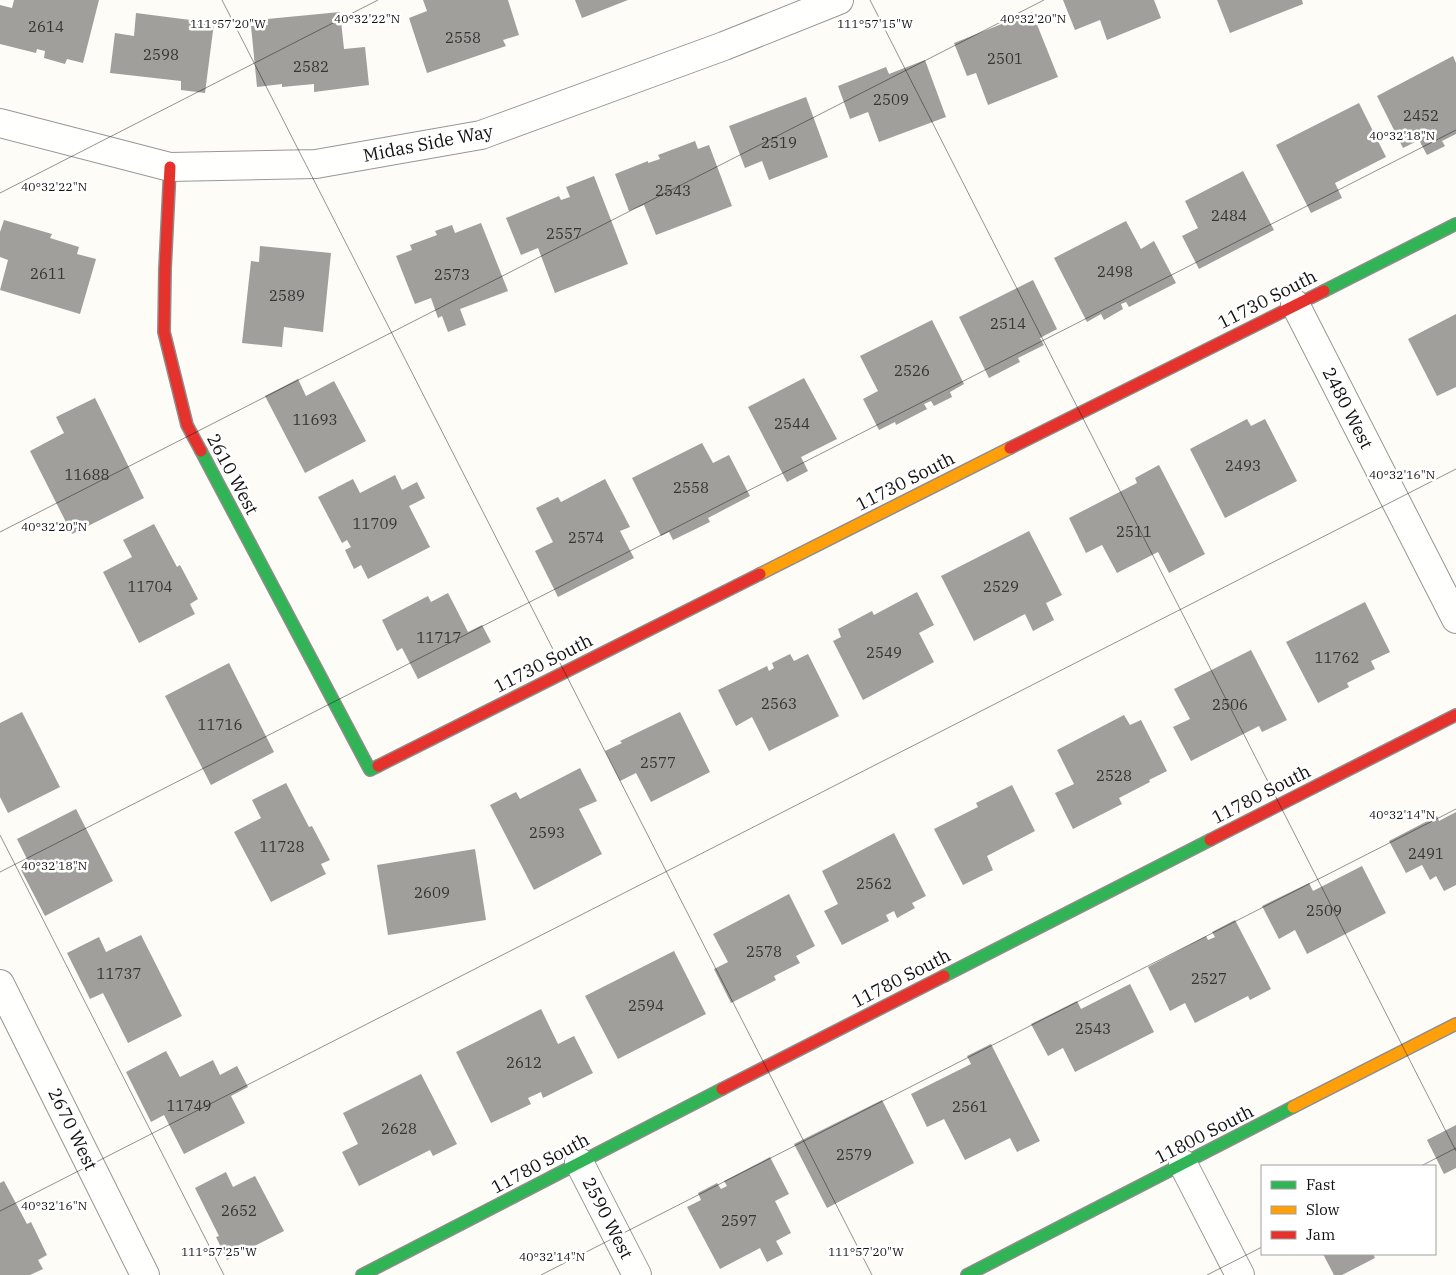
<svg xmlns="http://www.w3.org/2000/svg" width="1456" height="1275" viewBox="0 0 1456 1275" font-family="'IBM Plex Serif',serif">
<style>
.building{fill:#a19f9c}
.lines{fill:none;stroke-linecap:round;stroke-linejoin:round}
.street-casing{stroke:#979795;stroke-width:30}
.fast-casing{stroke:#8e8d8b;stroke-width:14}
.slow-casing{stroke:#8e8d8b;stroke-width:14}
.jam-casing{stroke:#8e8d8b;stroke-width:14}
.street{stroke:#fffffe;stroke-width:28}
.fast{stroke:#30b455;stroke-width:11}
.slow{stroke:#ff9f0a;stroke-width:11}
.jam{stroke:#e5322d;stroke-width:11}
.ticks{fill:none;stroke:#111;stroke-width:1;stroke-opacity:0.45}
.labels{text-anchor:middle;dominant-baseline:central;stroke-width:5;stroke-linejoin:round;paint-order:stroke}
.number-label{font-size:15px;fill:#353434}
.street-label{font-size:18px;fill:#111;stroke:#fff}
.ticks-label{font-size:12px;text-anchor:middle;fill:#111;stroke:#fff;stroke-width:5;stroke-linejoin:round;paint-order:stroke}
</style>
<rect width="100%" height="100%" fill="#fdfcf7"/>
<!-- building -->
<g class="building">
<path d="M14,0H99L83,63L67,59L65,64L44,58L45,51L37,49L36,53L0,44V5L12,8Z"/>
<path d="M423,0H508L519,35L503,40L506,46L427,73L409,18L427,11Z"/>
<path d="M575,0H628L582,18Z"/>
<path d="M1063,0H1154L1161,18L1107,40L1100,20L1075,30Z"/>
<path d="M1217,0H1302L1303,4L1230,33Z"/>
<path d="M340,12L344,49L365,47L369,85L314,92V84L282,87V84L257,87L251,26L268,25L267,19Z"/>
<path d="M1032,12L1058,77L988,105L976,73L967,76L954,43Z"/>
<path d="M136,13L214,23L205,93L181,90V81L110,73L115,33L134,36Z"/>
<path d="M1453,56L1456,63V134L1442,141L1445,146L1427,155L1419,140L1403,148L1377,96Z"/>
<path d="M925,60L946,117L879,142L868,112L850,119L838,86L886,67L889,74Z"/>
<path d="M806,97L828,157L769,180L762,161L745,168L729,126Z"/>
<path d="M1359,103L1386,157L1335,183L1342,198L1311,213L1276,145Z"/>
<path d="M695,141L698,149L709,145L732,206L656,235L644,205L629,211L615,174L648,161V163L660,159L658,155Z"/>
<path d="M1243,171L1274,230L1199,269L1182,236L1198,228L1185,201Z"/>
<path d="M594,176L628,264L555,293L538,248L521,255L506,218L559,196L561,200L570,197L566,187Z"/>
<path d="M4,220L52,234L50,238L79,247L77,254L96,259L80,314L0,290L8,260L0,257V232Z"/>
<path d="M1126,221L1141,249L1154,241L1176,283L1129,307L1126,302L1121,304L1123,309L1104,320L1101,314L1087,322L1054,258Z"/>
<path d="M481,223L508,291L460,309L466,325L448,332L442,316L438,318L431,298L415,304L396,256L412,250L410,245L437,235L435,231L452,225L455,233Z"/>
<path d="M260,246L331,253L323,332L284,327L282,347L242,343L251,261L259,262Z"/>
<path d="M1033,280L1057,329L1040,338L1044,345L1018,358L1020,362L989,378L959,317Z"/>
<path d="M1456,314V387L1437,396L1408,339Z"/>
<path d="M932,320L964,384L950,392L952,397L934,406L931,401L924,404L927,409L896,425L895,422L879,430L863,399L878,391L860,356Z"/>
<path d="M804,378L837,439L801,457L808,471L787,482L748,407Z"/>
<path d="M298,379L306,396L334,381L366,441L305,473L265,396Z"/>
<path d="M95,398L144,498L72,534L30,451L64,433L56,417Z"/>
<path d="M1247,419L1251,426L1265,419L1297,481L1225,518L1190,449Z"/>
<path d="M702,443L713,463L729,455L750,496L708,518L710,522L673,540L669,532L661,536L632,478Z"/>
<path d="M1159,465L1205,554L1169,573L1158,552L1117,573L1102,545L1086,553L1069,518L1137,483L1135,478Z"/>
<path d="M395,475L402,490L417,482L425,498L409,506L430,547L368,579L361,565L354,569L345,550L351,547L347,540L342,543L318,497L353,479L360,493Z"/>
<path d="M605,479L630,527L620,531L634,558L558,597L535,551L553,542L536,508L558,497L561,502Z"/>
<path d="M154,524L177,567L180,565L198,599L190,604L195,614L139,643L103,572L132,557L123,540Z"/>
<path d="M1029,531L1062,595L1046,603L1054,620L1033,631L1025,614L974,641L941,576Z"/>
<path d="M917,592L934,625L919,633L934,662L863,700L833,641L841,637L838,629L872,611L874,615Z"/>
<path d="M448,593L468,632L482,625L491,642L418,679L402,648L397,651L382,620L428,596L431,602Z"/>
<path d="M1365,602L1390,652L1371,661L1375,669L1347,683L1349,687L1318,703L1286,642Z"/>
<path d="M1251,650L1287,720L1262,732L1259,726L1191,761L1173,727L1190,719L1174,689Z"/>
<path d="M790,654L794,661L808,654L839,716L769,751L752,717L736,726L718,690L767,666L769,671L774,668L772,663Z"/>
<path d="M229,663L274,752L211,785L165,696Z"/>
<path d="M22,712L60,787L8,813L0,797V723Z"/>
<path d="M680,712L710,772L651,802L636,773L620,781L605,751L622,743L620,741Z"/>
<path d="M1124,715L1130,725L1141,720L1167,771L1149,780L1150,782L1119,798L1122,804L1073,829L1055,793L1074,784L1057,750Z"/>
<path d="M580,768L597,801L579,809L602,854L534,890L490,805L516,792L520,799Z"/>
<path d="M286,783L309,827L312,826L330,860L321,864L326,874L271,902L234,832L261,818L252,800Z"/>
<path d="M1012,785L1035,831L987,856L993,870L963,885L934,829L978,807L976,803Z"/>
<path d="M76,809L113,881L45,916L21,870L30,865L17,839Z"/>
<path d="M1456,812V885L1444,891L1436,876L1430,880L1422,865L1406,873L1389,841L1437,816L1439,821Z"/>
<path d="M894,833L926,896L912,903L915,908L897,918L894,911L886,915L889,921L842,945L824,911L838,904L822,871Z"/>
<path d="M475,849L486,920L388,935L377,865Z"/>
<path d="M1362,866L1386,913L1307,954L1295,930L1279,939L1262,906L1309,883L1313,891Z"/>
<path d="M789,894L815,946L796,956L800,963L774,976L776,980L731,1003L714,969L728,962L713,934Z"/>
<path d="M1235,920L1271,989L1250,1000L1248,996L1195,1023L1185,1003L1170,1011L1148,967L1206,936L1208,940L1215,937L1212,932Z"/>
<path d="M141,935L182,1016L128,1043L103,993L90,999L67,953L99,937L106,952Z"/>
<path d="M674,951L706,1014L618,1059L585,996Z"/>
<path d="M1130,984L1154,1032L1075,1072L1063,1048L1048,1056L1031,1024L1077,1001L1081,1009Z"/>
<path d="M541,1009L558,1044L574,1036L593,1073L543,1098L541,1092L528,1098L531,1104L491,1123L456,1052Z"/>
<path d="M991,1044L1040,1141L1017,1152L1010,1138L965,1160L944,1119L927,1127L911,1094L971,1064L967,1056Z"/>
<path d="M166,1051L180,1077L213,1060L220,1075L237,1066L248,1087L231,1096L245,1123L184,1154L164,1115L151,1122L126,1072Z"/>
<path d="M421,1074L457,1144L433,1156L430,1150L359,1186L342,1152L358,1144L343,1113Z"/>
<path d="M882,1100L914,1163L827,1208L794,1144Z"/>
<path d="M1456,1125V1168L1444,1174L1427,1140Z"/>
<path d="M770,1157L789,1194L775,1201L791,1233L776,1241L783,1254L767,1262L760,1248L720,1269L687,1207L701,1200L698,1193L717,1183L721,1189L727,1186L724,1181Z"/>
<path d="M226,1172L233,1187L255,1176L284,1231L227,1260L216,1237L219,1236L195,1188Z"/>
<path d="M4,1181L27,1224L31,1222L47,1255L38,1260L43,1269L30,1275H0V1183Z"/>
<path d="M1323,1254H1373L1375,1258L1342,1275H1334Z"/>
</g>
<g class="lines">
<!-- street casing -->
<g class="street-casing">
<g id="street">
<path d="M0,123L170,167L316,164L481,135L724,46L839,0"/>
<path d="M1295,304L1456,619"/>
<path d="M0,984L145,1275"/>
<path d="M579,1162L637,1275"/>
<path d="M1183,1164L1240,1275"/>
</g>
</g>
<!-- fast casing -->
<g class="fast-casing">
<g id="fast">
<path d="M1324,291L1456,224"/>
<path d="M201,451L370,770L378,766"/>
<path d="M944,976L1210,840"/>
<path d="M362,1275L722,1089"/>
<path d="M967,1275L1293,1107"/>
</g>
</g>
<!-- slow casing -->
<g class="slow-casing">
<g id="slow">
<path d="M760,574L1010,448"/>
<path d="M1293,1107L1456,1024"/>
</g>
</g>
<!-- jam casing -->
<g class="jam-casing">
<g id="jam">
<path d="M170,167L165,269L164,332L187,425L201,451"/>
<path d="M1010,448L1324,291"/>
<path d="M378,766L760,574"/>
<path d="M1210,840L1456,715"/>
<path d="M722,1089L944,976"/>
</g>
</g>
<!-- street -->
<use href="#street" class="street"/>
<!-- fast -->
<use href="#fast" class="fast"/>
<!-- slow -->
<use href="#slow" class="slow"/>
<!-- jam -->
<use href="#jam" class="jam"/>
</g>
<!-- ticks -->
<path class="ticks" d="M222,0L872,1275M870,0L1456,1151M0,193L378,0M0,532L1044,0M0,835L224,1275M0,872L1456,130M1421,1166L1456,1148M0,1211L1456,469M541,1275L1456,809M1207,1275L1262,1247"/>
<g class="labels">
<!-- number labels -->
<g class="number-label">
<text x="46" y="26">2614</text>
<text x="463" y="37">2558</text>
<text x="161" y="54">2598</text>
<text x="1005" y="58">2501</text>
<text x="311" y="66">2582</text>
<text x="891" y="99">2509</text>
<text x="1421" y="115">2452</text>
<text x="779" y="142">2519</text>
<text x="673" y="190">2543</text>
<text x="1229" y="215">2484</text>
<text x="564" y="233">2557</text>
<text x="1115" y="271">2498</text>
<text x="48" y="273">2611</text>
<text x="452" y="274">2573</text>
<text x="287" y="295">2589</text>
<text x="1008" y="323">2514</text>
<text x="912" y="370">2526</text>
<text x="315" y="419">11693</text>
<text x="792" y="423">2544</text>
<text x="1243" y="465">2493</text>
<text x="87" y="474">11688</text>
<text x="691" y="487">2558</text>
<text x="375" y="523">11709</text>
<text x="1134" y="531">2511</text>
<text x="586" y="537">2574</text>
<text x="150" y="586">11704</text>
<text x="1001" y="586">2529</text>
<text x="439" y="637">11717</text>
<text x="884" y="652">2549</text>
<text x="1337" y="657">11762</text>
<text x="779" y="703">2563</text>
<text x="1230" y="704">2506</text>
<text x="220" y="724">11716</text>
<text x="658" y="762">2577</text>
<text x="1114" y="775">2528</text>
<text x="547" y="832">2593</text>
<text x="282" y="846">11728</text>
<text x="1426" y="853">2491</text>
<text x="874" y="883">2562</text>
<text x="432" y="892">2609</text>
<text x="1324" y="910">2509</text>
<text x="764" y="951">2578</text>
<text x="119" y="973">11737</text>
<text x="1209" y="978">2527</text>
<text x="646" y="1005">2594</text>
<text x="1093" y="1028">2543</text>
<text x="524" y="1062">2612</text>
<text x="189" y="1105">11749</text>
<text x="970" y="1106">2561</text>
<text x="399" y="1128">2628</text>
<text x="854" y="1154">2579</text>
<text x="239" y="1210">2652</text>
<text x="739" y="1220">2597</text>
</g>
<!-- street labels -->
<g class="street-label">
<text transform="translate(428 143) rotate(-11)">Midas Side Way</text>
<text transform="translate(1267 299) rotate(-27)">11730 South</text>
<text transform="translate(1348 408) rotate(63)">2480 West</text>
<text transform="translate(233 474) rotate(62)">2610 West</text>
<text transform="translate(905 481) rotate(-27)">11730 South</text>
<text transform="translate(543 663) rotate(-27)">11730 South</text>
<text transform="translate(1261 794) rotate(-27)">11780 South</text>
<text transform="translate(901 978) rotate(-27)">11780 South</text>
<text transform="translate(73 1129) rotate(64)">2670 West</text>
<text transform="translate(1204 1134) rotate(-27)">11800 South</text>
<text transform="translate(540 1163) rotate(-28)">11780 South</text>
<text transform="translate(608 1218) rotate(63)">2590 West</text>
</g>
</g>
<g class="ticks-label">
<text x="367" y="23">40°32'22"N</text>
<text x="1033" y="23">40°32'20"N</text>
<text x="228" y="28">111°57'20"W</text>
<text x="875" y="28">111°57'15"W</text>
<text x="1402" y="140">40°32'18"N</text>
<text x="54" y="191">40°32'22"N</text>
<text x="1402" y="479">40°32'16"N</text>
<text x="54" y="531">40°32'20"N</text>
<text x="1402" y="819">40°32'14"N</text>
<text x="54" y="870">40°32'18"N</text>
<text x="54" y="1210">40°32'16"N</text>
<text x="219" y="1256">111°57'25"W</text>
<text x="866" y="1256">111°57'20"W</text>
<text x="552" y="1261">40°32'14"N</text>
</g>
<!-- legend -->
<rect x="1261" y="1165" width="175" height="90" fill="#ffffff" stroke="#a0a0a0"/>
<rect x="1271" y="1181" width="25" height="8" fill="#30b455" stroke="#a0a0a0"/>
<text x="1306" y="1190" font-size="15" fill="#111111">Fast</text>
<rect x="1271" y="1206" width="25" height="8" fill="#ff9f0a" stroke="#a0a0a0"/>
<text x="1306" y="1215" font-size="15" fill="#111111">Slow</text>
<rect x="1271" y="1231" width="25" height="8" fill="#e5322d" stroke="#a0a0a0"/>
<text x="1306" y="1240" font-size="15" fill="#111111">Jam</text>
</svg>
